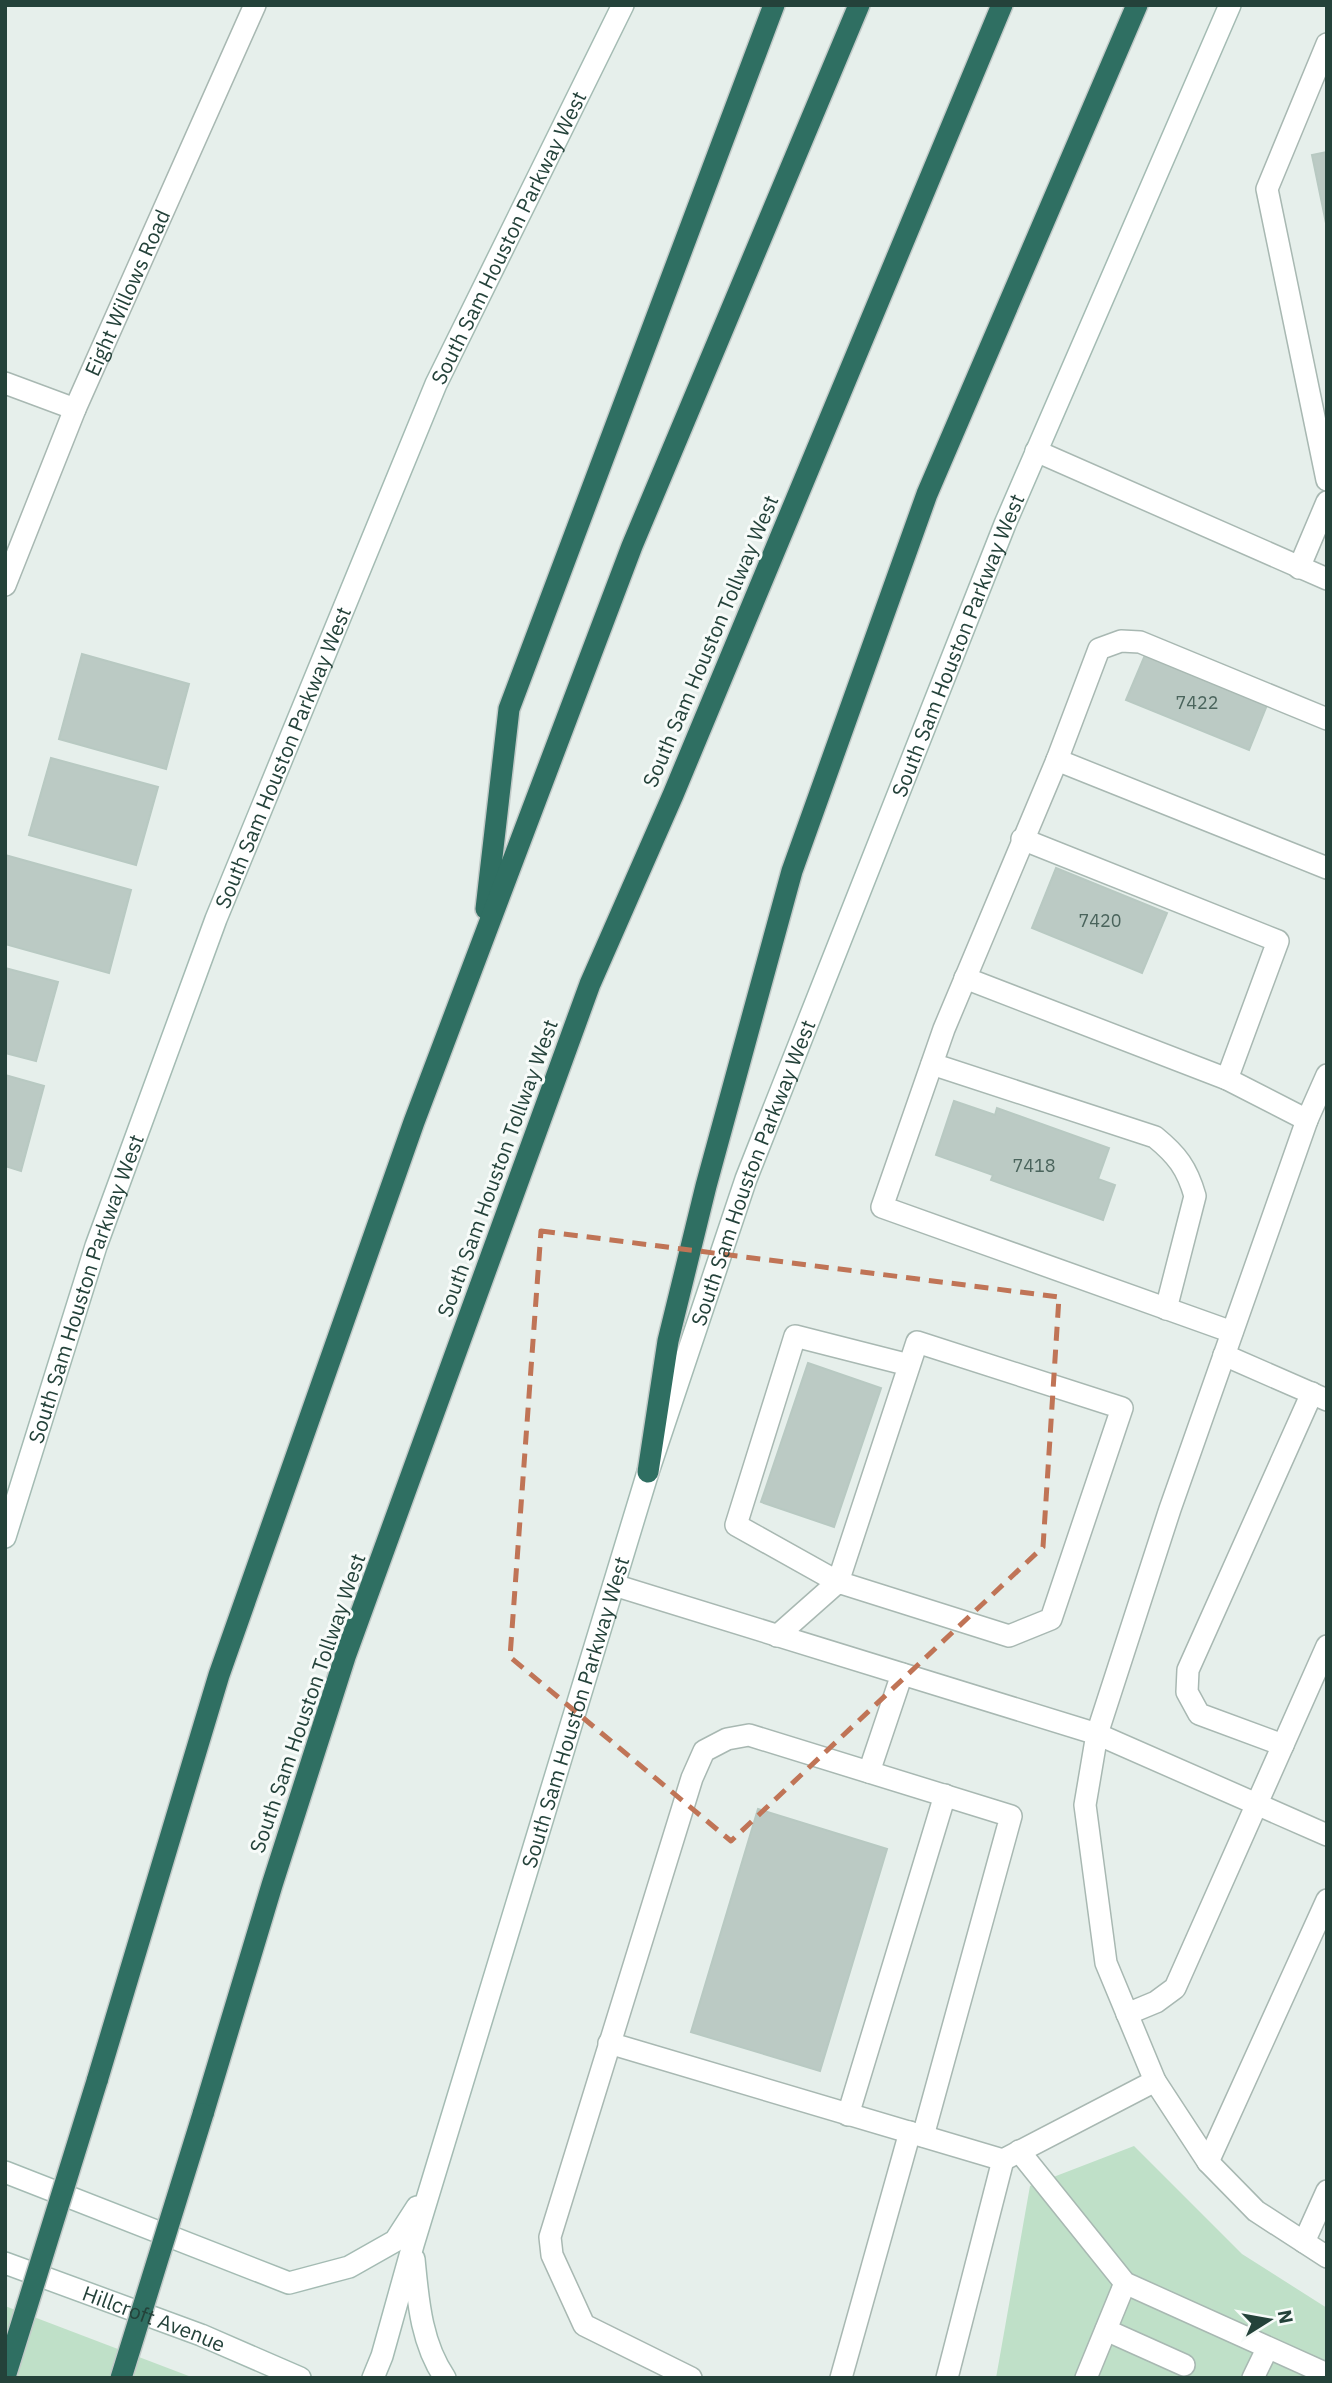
<svg xmlns="http://www.w3.org/2000/svg" width="1332" height="2383" viewBox="0 0 1332 2383" font-family="'IBM Plex Sans',sans-serif">
<style>
.green{fill:#bfe0c8}
.building{fill:#bbcac4;stroke:#b8c9c2;stroke-width:2}
.lines{fill:none;stroke-linecap:round;stroke-linejoin:round}
.service-casing{stroke:#a8b8b2;stroke-width:24}
.minor-casing{stroke:#a8b8b2;stroke-width:24}
.secondary-casing{stroke:#a4bbb3;stroke-width:24}
.motorway-casing{stroke:#c2cac8;stroke-width:24}
.service{stroke:#fff;stroke-width:21}
.minor{stroke:#fff;stroke-width:21}
.secondary{stroke:#fff;stroke-width:21}
.motorway{stroke:#2f6f62;stroke-width:21}
.motorway-bridge-casing{stroke:#c2cac8;stroke-width:24;stroke-linecap:butt}
.motorway-bridge{stroke:#2f6f62;stroke-width:21}
.marked{fill:none;stroke:#c07456;stroke-width:5;stroke-dasharray:14 9;stroke-linejoin:round}
.labels{text-anchor:middle;dominant-baseline:central;stroke-width:6;stroke-linejoin:round;paint-order:stroke}
.number-label{font-size:18px;fill:#4a645c}
.street-label{font-size:21px;fill:#24423a;stroke:#f7fbf9}
</style>
<rect width="100%" height="100%" fill="#e6efeb"/>
<!-- green -->
<g class="green">
<path d="M1134,2146L1242,2254L1327,2308V2378H996L1030,2186Z"/>
<path d="M5,2306L194,2378H5Z"/>
</g>
<!-- building -->
<g class="building">
<path d="M1327,152V228L1312,155Z"/>
<path d="M82,654L189,684L166,769L59,739Z"/>
<path d="M1145,655L1267,705L1249,750L1126,700Z"/>
<path d="M51,758L158,787L136,865L29,835Z"/>
<path d="M5,855L131,890L109,973L5,944Z"/>
<path d="M1056,868L1167,913L1142,973L1032,928Z"/>
<path d="M5,968L58,982L36,1061L5,1053Z"/>
<path d="M5,1075L44,1086L21,1171L5,1166Z"/>
<path d="M954,1101L995,1115L997,1108L1109,1148L1098,1179L1115,1185L1103,1220L991,1180L993,1175L936,1155Z"/>
<path d="M808,1363L881,1388L834,1527L761,1502Z"/>
<path d="M758,1809L887,1849L820,2071L691,2032Z"/>
</g>
<g class="lines">
<!-- service casing -->
<g class="service-casing">
<g id="service">
<path d="M1327,44L1267,189L1327,480"/>
<path d="M1036,451L1327,579"/>
<path d="M1299,568L1327,502"/>
<path d="M1057,760L1327,868"/>
<path d="M1022,839L1278,941L1227,1079"/>
<path d="M965,978L1227,1079L1307,1120"/>
<path d="M932,1064L1155,1137C1177,1155 1187,1168 1195,1196L1166,1309"/>
<path d="M1327,1075L1307,1120L1170,1509L1097,1734L1085,1805L1106,1963L1155,2081L1208,2162L1256,2211L1327,2257"/>
<path d="M1232,1332L882,1207L944,1029L1057,760L1099,649L1121,641L1140,642L1327,719"/>
<path d="M1224,1355L1327,1400"/>
<path d="M614,1585L1097,1734L1327,1835"/>
<path d="M777,1636L838,1582L917,1342L1122,1408L1051,1619L1009,1636L838,1582L736,1525L795,1336L909,1365"/>
<path d="M1283,1745L1199,1714L1187,1692L1188,1670L1312,1393"/>
<path d="M869,1772L902,1674"/>
<path d="M1127,2014L1156,2002L1175,1988L1327,1646"/>
<path d="M609,2043L1003,2160L1155,2081"/>
<path d="M848,2115L945,1795"/>
<path d="M1019,2151L1125,2283L1327,2374"/>
<path d="M1208,2162L1327,1900"/>
<path d="M1304,2242L1327,2191"/>
<path d="M1106,2330L1184,2365"/>
<path d="M691,2378L584,2325L552,2255L550,2237L692,1778L704,1751L727,1739L749,1735L1011,1816L923,2136"/>
<path d="M841,2378L910,2132"/>
<path d="M947,2378L1003,2160"/>
<path d="M1086,2378L1125,2283"/>
<path d="M1253,2378L1267,2349"/>
</g>
</g>
<!-- minor casing -->
<g class="minor-casing">
<g id="minor">
<path d="M5,383L75,409"/>
<path id="s1" d="M5,585L75,409L255,5"/>
</g>
</g>
<!-- secondary casing -->
<g class="secondary-casing">
<g id="secondary">
<path id="s2" d="M5,1537L96,1246L216,919L436,384L623,5"/>
<path d="M5,2172L289,2283L349,2267L395,2241L417,2207"/>
<path d="M414,2259C418,2300 421,2343 445,2378"/>
<path id="s3" d="M5,2263L201,2335L300,2378"/>
<path id="s4" d="M373,2378L382,2356L413,2245L648,1472L746,1179L1005,524L1230,5"/>
</g>
</g>
<!-- motorway casing -->
<g class="motorway-casing">
<g id="motorway">
<path d="M486,909L509,709L774,5"/>
<path d="M648,1472L668,1341L706,1186L792,871L927,494L1137,5"/>
<path d="M97,2081L219,1675L414,1122L632,546L859,5"/>
<path d="M203,2114L272,1885L345,1657L590,984L673,795L1002,5"/>
</g>
</g>
<!-- service -->
<use href="#service" class="service"/>
<!-- minor -->
<use href="#minor" class="minor"/>
<!-- secondary -->
<use href="#secondary" class="secondary"/>
<!-- motorway -->
<use href="#motorway" class="motorway"/>
<!-- motorway-bridge casing -->
<g class="motorway-bridge-casing">
<g id="motorway-bridge">
<path d="M5,2377L97,2081"/>
<path d="M121,2378L203,2114"/>
</g>
</g>
<!-- motorway-bridge -->
<use href="#motorway-bridge" class="motorway-bridge"/>
</g>
<!-- marked area -->
<path class="marked" d="M541,1231L1059,1297L1043,1547L731,1841L510,1657Z"/>
<g class="labels">
<!-- number labels -->
<g class="number-label">
<text x="1197" y="702">7422</text>
<text x="1100" y="920">7420</text>
<text x="1034" y="1165">7418</text>
</g>
<!-- street labels -->
<g class="street-label">
<text stroke="none"><textPath href="#s2" startOffset="1395">South Sam Houston Parkway West</textPath></text>
<text stroke="none"><textPath href="#s1" startOffset="317">Eight Willows Road</textPath></text>
<text transform="translate(710 641) rotate(-67)">South Sam Houston Tollway West</text>
<text stroke="none"><textPath href="#s4" startOffset="1830">South Sam Houston Parkway West</textPath></text>
<text stroke="none"><textPath href="#s2" startOffset="828">South Sam Houston Parkway West</textPath></text>
<text transform="translate(497 1168) rotate(-70)">South Sam Houston Tollway West</text>
<text stroke="none"><textPath href="#s4" startOffset="1264">South Sam Houston Parkway West</textPath></text>
<text stroke="none"><textPath href="#s2" startOffset="261">South Sam Houston Parkway West</textPath></text>
<text transform="translate(307 1703) rotate(-71)">South Sam Houston Tollway West</text>
<text stroke="none"><textPath href="#s4" startOffset="696">South Sam Houston Parkway West</textPath></text>
<text stroke="none"><textPath href="#s3" startOffset="159">Hillcroft Avenue</textPath></text>
</g>
</g>
<!-- border -->
<rect width="1332" height="2383" fill="none" stroke="#24423a" stroke-width="14"/>
<!-- north arrow -->
<g transform="translate(1269 2320) rotate(79)" stroke="#f7fbf9" stroke-width="5" paint-order="stroke">
<path d="M0-5L12 26L0 18L-12 26Z" fill="#24423a"/>
<text y="-10" font-size="19" font-weight="bold" text-anchor="middle" fill="#24423a">N</text>
</g>
</svg>
